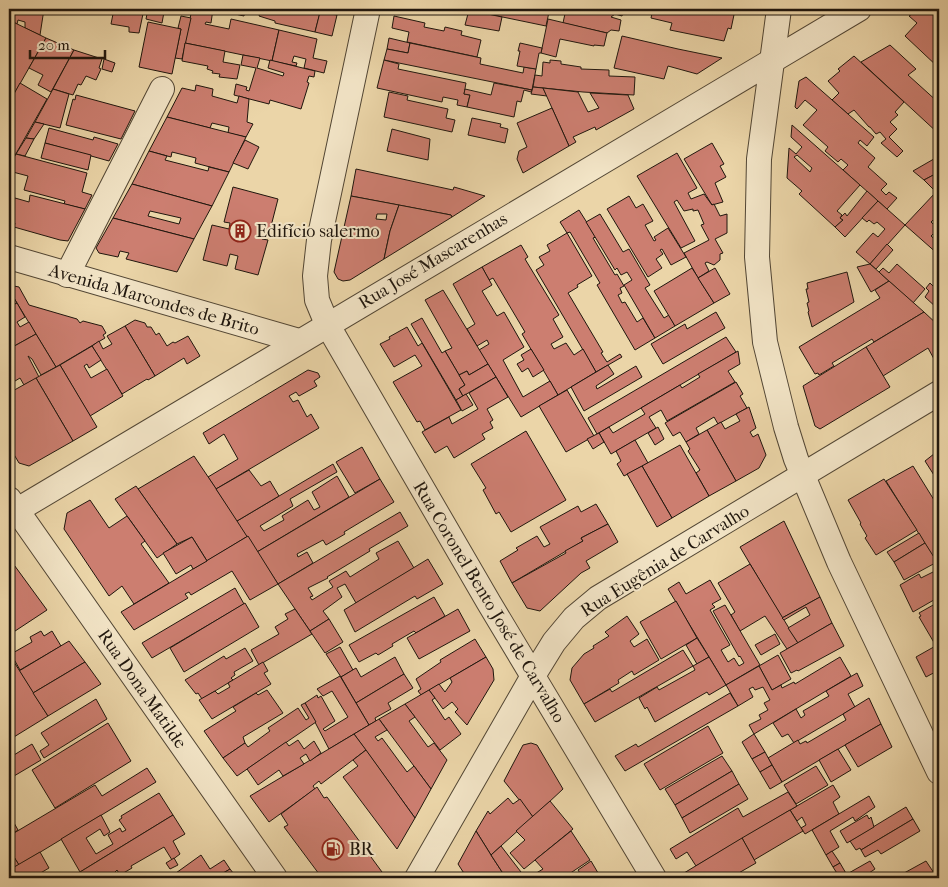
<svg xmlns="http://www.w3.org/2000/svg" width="948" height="887" viewBox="0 0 948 887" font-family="'IM FELL French Canon',serif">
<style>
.building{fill:#cc7e70;stroke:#1f160d;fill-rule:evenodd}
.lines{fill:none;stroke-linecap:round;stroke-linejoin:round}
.minor-casing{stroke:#524634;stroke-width:26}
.minor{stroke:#f2e4c6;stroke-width:24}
.labels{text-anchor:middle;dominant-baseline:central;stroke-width:4;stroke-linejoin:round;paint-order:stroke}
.poi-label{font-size:18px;fill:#1f160d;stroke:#f2e4c6;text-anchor:start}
.street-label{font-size:18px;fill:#1f160d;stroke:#f2e4c6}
</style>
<rect width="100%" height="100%" fill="#ebd5a8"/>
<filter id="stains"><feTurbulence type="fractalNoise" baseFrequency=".004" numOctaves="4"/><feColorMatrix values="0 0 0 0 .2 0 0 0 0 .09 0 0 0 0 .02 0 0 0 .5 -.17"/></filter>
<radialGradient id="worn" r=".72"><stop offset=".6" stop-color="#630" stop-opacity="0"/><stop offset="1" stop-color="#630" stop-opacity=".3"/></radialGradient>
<!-- building -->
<g class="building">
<path d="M9,9L28,10V9H44L40,35L25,28V22L18,20L17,24L9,20Z"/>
<path d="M114,9H144L139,33L129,32V27L111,24Z"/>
<path d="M148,9L164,12L162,23L146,19Z"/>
<path d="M149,9H167L166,12Z"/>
<path d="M192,9H213L211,23L206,22L205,24L229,29L231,19L279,30L272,61L185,43Z"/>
<path d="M213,9H245L244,16Z"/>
<path d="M261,9H321L315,32L275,23V21L259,16Z"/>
<path d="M410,9H423L422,14L409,12Z"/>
<path d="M464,9H531L549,12L546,26Z"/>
<path d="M566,9H624L622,16L615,14L611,17L621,20L619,31L611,30L607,33L563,23Z"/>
<path d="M653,9H730L735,10L731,29L728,28L724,41L670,30L672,23L651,18Z"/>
<path d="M920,9H933L939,15V68L905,36L917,23L909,16Z"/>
<path d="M469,10L502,17L499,31L465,25Z"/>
<path d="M320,12L337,15L332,36L315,32Z"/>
<path d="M181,16L191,18L182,59L175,58L181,29L178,28Z"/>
<path d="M394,16L425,23L424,27L444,31L445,27L462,31L461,35L481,40L477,57L407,42L409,32L392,28Z"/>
<path d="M548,19L607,33L604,46L594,45V46L560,39L556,57L541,53Z"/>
<path d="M9,20L46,38L9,103Z"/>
<path d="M148,22L181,29L172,74L139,67Z"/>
<path d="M279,30L317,39L313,58L327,61L324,73L304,68L306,59L294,56L292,62L297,63L296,66L272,61Z"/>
<path d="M622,36L678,49L722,58L697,74L668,66L664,79L614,68Z"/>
<path d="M46,38L74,50L51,92L38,85L43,75L29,68Z"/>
<path d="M389,38L410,43L408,53L387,49Z"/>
<path d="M185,43L225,51L223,62L240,65L237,79L219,77L220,74L212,73L213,71L207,69L208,66L182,61Z"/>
<path d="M410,43L481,58L480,64L523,73L524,67L536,69L532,90L384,60L387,49L408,53Z"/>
<path d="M520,43L542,48L541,53H539L536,69L517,66L520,51H518Z"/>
<path d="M890,45L916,69L908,75L939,103V134L861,62Z"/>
<path d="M74,50L102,59L99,68L101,69L96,80L86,76L81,85L78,84L73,95L53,89Z"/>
<path d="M243,55L260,58L257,68L283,76L284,73L268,68L270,60L315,71L314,77L309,76L307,82L309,83L301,109L270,100L269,104L234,95L236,84L247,87L246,90L249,91L256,68L241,65Z"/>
<path d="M854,56L904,102L895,112L898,115L890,122L897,129L889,137L903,151L897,157L881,143L886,139L880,132L876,134L870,127H869L854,110L848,114L832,100L839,93L828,81L840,71L838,69Z"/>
<path d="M104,59L115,63L112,72L102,69Z"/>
<path d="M384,60L399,64L398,69L466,83L464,94L470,95L467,107L457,105L458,100L443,97L442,102L377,88Z"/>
<path d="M550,60L561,61V64L581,67V69L609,70V76L635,77L634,95L583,92L533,87L535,75L542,76L543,62L550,63Z"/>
<path d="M806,77L874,137L867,146L860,140L858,143L875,158L868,167L887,184L881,190L886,195L889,192L897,198L887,209L843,170L848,165L841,159L838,162L825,151L828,147L803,125L817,110L805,100L797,109L795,107L799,81Z"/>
<path d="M20,83L47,99L9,166V103Z"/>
<path d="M494,83L532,90L531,92L524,90L521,102L517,101L514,117L467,107L470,95L464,94L465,89L491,95Z"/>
<path d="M196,85L213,89L212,96L237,103L239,96L249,99L247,122L253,124L246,137L228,133L229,127L212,123L210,128L167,117L182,88L195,91Z"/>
<path d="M533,87L543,88L547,96L531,94Z"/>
<path d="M543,88L578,92L588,112L599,108L590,93L628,95L634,109L596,130L595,127L573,137L576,142L569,146Z"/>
<path d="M53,89L69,94L60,128L35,122Z"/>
<path d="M389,92L408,96L407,100L448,109L446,118L455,120L452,132L384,117Z"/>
<path d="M76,95L135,111L121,139L66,125L73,99L75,100Z"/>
<path d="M552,108L569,146L523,173L517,159L519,151L527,147L517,123Z"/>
<path d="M167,117L246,137L229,172L195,163L196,158L172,152L171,157L149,151Z"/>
<path d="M472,118L501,124L500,127L508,129L505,143L468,135Z"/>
<path d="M35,122L44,124L34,139L26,138Z"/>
<path d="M792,125L860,185L837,211L842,215L840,218L843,220L835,227L799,194L802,191L787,178L789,148L796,154L802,147L791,137ZM797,155L812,168L810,172L794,157Z"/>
<path d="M49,128L93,140L94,137L118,144L109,161L45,143Z"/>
<path d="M392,129L430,139L428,160L387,151Z"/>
<path d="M26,138L34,139L25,156L16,154Z"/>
<path d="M245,140L259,147L248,169L233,163Z"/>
<path d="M45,143L91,155L88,170L41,158Z"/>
<path d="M712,143L724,164L720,166L726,177L715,183L723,202L712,205L684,159Z"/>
<path d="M149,151L167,156L165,160L208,171L209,167L229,172L212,206L132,184Z"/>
<path d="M677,153L697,188L688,193L691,199L704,194L712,205L714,204L720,216L727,214V233L715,239L723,253L720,254V260L714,265L707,262L705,263L709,271L698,278L684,253L709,240L701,225L704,224L698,210L693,211V209L684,211L677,200L674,202L695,241L681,248L637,176Z"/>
<path d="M16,154L87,173L82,192L92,195L85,209L64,204L65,201L24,190L28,176L9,171V166Z"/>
<path d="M939,156V172L924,180L913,171Z"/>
<path d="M356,169L453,190L454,187L485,196L452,217L451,215L351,196Z"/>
<path d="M939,172V189L935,191L924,180Z"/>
<path d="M132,184L212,206L194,239L113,218ZM150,211L181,218L179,224L148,216Z"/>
<path d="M233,187L278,199L269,234L264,233L262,239L268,240L258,275L235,269L238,256L230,254L227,266L203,260L212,225L229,229L230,223L224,222Z"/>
<path d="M867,191L878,201L845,237L835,227L843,220L840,218L845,213L847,216Z"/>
<path d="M936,192L939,195V219L936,217L931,222L938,229L931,236L939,243V255L905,225Z"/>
<path d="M30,195L85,209L68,241L60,240L14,227L15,223L9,221L15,198L29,202Z"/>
<path d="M351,196L399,205L390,231L384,259L350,280L343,281L338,279L334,272ZM377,214H387L386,220L376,219Z"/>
<path d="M629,196L636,208L643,204L653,221L645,225L654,241L656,240L654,237L668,228L686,257L671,265L662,249L660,250L663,254L656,259L662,268L648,277L607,209Z"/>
<path d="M878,201L905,225L870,264L856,252L873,233L878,237L885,229L877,222L874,224L869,220L867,222L862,218Z"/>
<path d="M399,205L451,215L452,217L384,259L390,231Z"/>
<path d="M579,210L596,237L593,238L615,275L617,274L624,286L620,288L622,293L618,295L622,303L625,302L637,322L643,318L655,338L635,350L597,285L600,283L570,232L567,233L560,222Z"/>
<path d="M600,214L623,252L629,249L650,285L645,288L664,318L669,315L675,326L655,338L624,285L632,280L627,272L621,275L617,268L615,270L586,222Z"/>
<path d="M113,218L194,239L177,272L126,259L129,253L120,251L118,257L99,253L96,248Z"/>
<path d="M567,233L592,276L577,285L578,287L568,293L603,352L601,353L607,362L620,354L622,357L596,372L536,270L544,265L539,257L550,251L547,245Z"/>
<path d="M887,244L893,250L876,269L870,264Z"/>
<path d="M521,245L528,257L525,259L559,315L553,319L563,337L551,344L554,349L566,343L574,355L583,349L596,372L558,395L522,334L525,332L493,278L489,280L482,267Z"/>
<path d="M870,264L889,281L871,292L857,267Z"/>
<path d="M897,264L925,289L913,303L879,272L883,268L889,273Z"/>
<path d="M482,267L492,285L482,291L497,316L504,312L524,347L503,360L523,397L550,381L558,395L521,417L479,350L489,344L487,340L477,346L467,329L475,324L453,284Z"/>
<path d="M692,268L714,303L675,326L654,291Z"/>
<path d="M715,268L730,294L714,303L698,278Z"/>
<path d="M847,272L854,302L812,327L808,312L809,311L807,303L809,302L806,289H808L807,283Z"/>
<path d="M889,281L924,312L874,342L872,339L832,363L834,366L819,375L818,373L815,374L799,347L880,298L875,290Z"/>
<path d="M930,283L939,292V307L938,309L925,297L929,291L926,288Z"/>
<path d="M9,285L19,287L29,305L77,319L80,323L83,321L102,326L106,333L103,335L105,338L56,367L9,290Z"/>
<path d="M9,290L17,303L9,307Z"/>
<path d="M443,290L488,364L469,375L467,371L459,375L445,351L452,348L425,300Z"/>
<path d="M17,303L25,317L17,322L20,327L29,322L36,334L9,349V307Z"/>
<path d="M716,312L725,328L663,364L651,344L685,324L687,329Z"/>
<path d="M924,312L939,326V356L934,359L928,348L883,376L866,347Z"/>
<path d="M422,318L442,353L445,351L465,385L459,389L463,396L456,400L411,324Z"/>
<path d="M135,320L145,323L147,327H151L156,335L159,333L167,346L173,342L175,343L188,336L200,356L187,364L184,358L155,376L125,326Z"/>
<path d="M125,326L155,376L148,380L147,379L122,394L92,346L99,341L103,349L112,344L107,336Z"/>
<path d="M407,327L418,346L422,343L461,410L425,430L420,421L417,422L393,382L422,366L415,355L394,367L380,344L390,339L389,337Z"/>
<path d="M36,334L56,367L41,375L32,359L28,356L39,377L24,385L20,378L10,384L14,391L9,393V349Z"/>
<path d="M726,337L736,352L597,434L588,418Z"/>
<path d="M92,346L101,360L89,368L87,364L84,366L91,378L107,369L123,396L90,416L60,365Z"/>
<path d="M866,347L890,387L820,429L815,426L803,386Z"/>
<path d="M531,349L544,370L533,377L528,368L522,372L517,364L524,360L521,355Z"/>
<path d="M738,351L740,364L728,371L735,382L667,421L661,410L649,417L656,428L611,454L599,433L609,427L613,433L645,414L641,408L680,385L682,388L700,377L698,374Z"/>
<path d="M488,364L496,377L463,396L459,389L465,385L459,375L467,371L469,375Z"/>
<path d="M60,365L97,427L73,441L36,378Z"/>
<path d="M608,365L614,374L596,386L597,389L636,366L642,377L584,411L571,387Z"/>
<path d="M308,370L318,373L320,377L314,381L317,386L299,396L296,392L289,396L293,402L298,400L307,417L311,414L319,428L216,489L208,477L238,459L224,434L209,444L203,433Z"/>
<path d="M496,377L508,397L487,409L493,420L490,422L493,428L482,434L485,439L454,458L447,446L435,453L422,432L449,417L452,424L478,409L469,393Z"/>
<path d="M36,378L73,441L29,466L19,463L9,446V393Z"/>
<path d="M736,382L743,394L740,396L747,408L718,424L714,417L696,428L699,434L686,442L680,432L673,436L665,423Z"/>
<path d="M567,390L594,436L566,452L539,406Z"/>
<path d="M466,394L473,405L462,411L456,400Z"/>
<path d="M749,407L756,428L750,432L753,437L758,434L766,455L759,468L736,481L707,430L721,422L725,429L740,421L736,414Z"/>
<path d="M658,427L664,439L655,445L648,433Z"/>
<path d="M707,430L736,481L709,496L696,473L700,470L688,451L690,449L686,442Z"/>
<path d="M526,431L566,500L511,532L499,512L496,514L483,490L486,488L471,464Z"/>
<path d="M599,433L604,442L593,449L587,439Z"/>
<path d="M635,440L648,463L624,476L617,464L621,461L616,451Z"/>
<path d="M680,445L709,496L672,518L642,466Z"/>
<path d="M362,447L380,479L355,493L336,462Z"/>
<path d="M939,450V483L925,461Z"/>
<path d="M194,456L248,536L207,561L192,537L177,544L138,489Z"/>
<path d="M333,464L337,472L290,499L293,506L260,526L264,531L284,520L282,516L308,500L314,510L320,507L312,492L337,476L349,497L257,552L237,521Z"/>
<path d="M642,466L672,518L657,527L627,474Z"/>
<path d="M913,466L939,508V566L886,481Z"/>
<path d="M249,470L261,486L270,481L279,496L237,521L216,489Z"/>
<path d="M380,479L394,502L344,532L345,534L326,545L323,540L297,554L298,557L307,552L313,563L278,584L257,552Z"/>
<path d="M884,479L917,530L876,555L865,538L867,536L860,524L861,523L848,500Z"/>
<path d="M136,486L177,544L157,558L115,499Z"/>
<path d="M90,500L109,528L127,516L145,541L141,544L169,583L134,604L122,586L109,596L64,529L67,513Z"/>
<path d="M596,504L608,524L581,538L583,541L512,583L500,561L518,550L516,548L537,536L544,547L550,544L540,527L578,506L581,512Z"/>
<path d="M400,512L408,526L369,549L370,551L327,577L328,578L308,588L313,596L310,597L312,600L333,587L329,581L346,571L350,577L379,559L376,553L398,541L414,568L356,603L345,584L337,588L342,597L323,611L329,619L310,631L278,584Z"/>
<path d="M784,521L820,597L782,618L740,547Z"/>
<path d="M608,524L618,542L586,561L590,568L581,573L540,611L527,608L512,583L566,553L565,551L583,541L581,538Z"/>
<path d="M919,533L925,543L894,562L887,552Z"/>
<path d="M248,536L278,584L250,600L232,571L191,595L189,592L185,594L188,598L134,630L121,612Z"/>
<path d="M192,537L207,561L193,569L191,565L176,574L163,553Z"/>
<path d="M925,543L937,562L904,580L894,562Z"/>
<path d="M9,558L47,610L9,635Z"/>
<path d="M428,559L443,584L417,599L415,596L355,632L344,610Z"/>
<path d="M750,564L798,643L787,649L765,616L740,631L731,615L735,612L718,583Z"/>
<path d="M939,569V597L913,612L900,585L919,574L921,578Z"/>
<path d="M710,580L721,599L712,604L715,607L710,610L730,645L721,650L728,662L734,658L739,666L744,663L740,656L739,657L713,611L725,605L760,665L726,685L668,589L679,582L686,594Z"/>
<path d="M235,588L244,604L152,658L142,643Z"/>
<path d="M434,597L445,616L416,633L414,631L392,644L393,646L378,655L376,653L359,662L349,645Z"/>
<path d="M820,597L832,623L798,643L788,628L810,615L806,607L784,620L782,618Z"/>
<path d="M676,601L697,638L661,659L640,622Z"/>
<path d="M245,603L259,627L184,672L170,648Z"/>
<path d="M935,604L937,607L939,605V644L936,646L919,617L921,616L919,613Z"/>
<path d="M295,609L312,634L259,665L251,650L279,634L275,627L288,619L285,614Z"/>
<path d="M458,609L470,631L419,659L407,638Z"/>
<path d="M627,616L639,634L630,641L634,647L647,639L659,660L634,675L632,671L618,680L619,683L584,704L570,680L572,668L584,654L594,648L593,646L609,636L605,632Z"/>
<path d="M329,619L343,642L325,653L310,631Z"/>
<path d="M832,623L844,646L798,671L797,670L791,673L780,653Z"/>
<path d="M41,631L44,636L52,631L61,646L20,670L11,654L32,642L30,637Z"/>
<path d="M775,634L780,644L761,655L755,645Z"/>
<path d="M697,638L709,657L697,664L686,645Z"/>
<path d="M475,639L486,657L421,695L418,691L421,689L416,679L441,662L440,660Z"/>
<path d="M69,641L85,662L33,693L19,671Z"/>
<path d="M939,644V670L926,677L916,657Z"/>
<path d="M340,647L353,670L341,677L326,654Z"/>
<path d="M245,648L253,661L234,672L235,675L231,678L233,680L202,699L198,693L196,694L185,680L224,656L226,659Z"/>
<path d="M683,650L693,666L595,722L584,704L610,689L612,692Z"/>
<path d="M9,654L48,716L9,740Z"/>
<path d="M778,655L791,679L772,690L759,666Z"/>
<path d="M395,657L404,674L356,703L341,677L356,668L361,677Z"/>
<path d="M486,657L493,669L494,680L467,725L455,712L458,709L452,702L443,709L429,690L439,684L445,692L452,682L450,678Z"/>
<path d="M709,657L726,685L709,695L707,692L655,722L647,707L645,709L639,698L657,687L659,690L695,670L693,666Z"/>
<path d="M840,657L851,676L754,734L749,725L761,719L759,715L768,710L764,703L770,700L763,687L755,690L753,687L749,689L753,697L738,706L726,685L759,666L772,690L781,685L782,688L794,682L795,684Z"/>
<path d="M85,662L101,684L48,716L33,693Z"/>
<path d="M263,662L268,671L264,673L271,684L212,719L199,700L215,691L218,694L230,687L228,683Z"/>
<path d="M857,673L863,686L848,694L855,707L794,743L788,734L782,737L773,723L796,709L801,718L805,715L803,711L829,696L826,691Z"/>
<path d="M404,674L413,688L388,703L391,709L375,718L376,721L369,725L356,703Z"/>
<path d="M340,676L369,725L329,749L305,703L317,695L318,698L321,696L335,721L323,729L325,731L348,717L332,691L323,696L317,689Z"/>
<path d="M267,690L283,713L243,737L245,743L223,758L204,731L236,711L233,707L256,693L258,695Z"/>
<path d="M429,690L435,698L432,700L445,720L449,717L461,734L440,750L405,704Z"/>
<path d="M730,693L738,706L625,771L615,756L636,744L638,747Z"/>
<path d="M869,698L881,724L782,782L768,758L798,740L800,744L806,741L807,743L846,720L843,714Z"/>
<path d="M96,699L107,719L44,758L40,751L49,745L41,733Z"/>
<path d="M305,703L316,722L237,776L223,758L245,743L248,747L270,731L268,728L298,708L306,720L309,718L301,705Z"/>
<path d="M405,704L415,717L409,721L428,747L434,743L447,760L431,789L379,719Z"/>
<path d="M379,719L387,730L375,737L378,741L382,738L407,772L414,766L431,789L415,818L354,734Z"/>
<path d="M108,723L131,761L55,808L32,770Z"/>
<path d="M881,724L892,747L858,767L845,745Z"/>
<path d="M708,726L723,753L660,790L644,764Z"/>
<path d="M354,734L366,750L321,784L319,781L313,786L315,789L269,822L250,796Z"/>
<path d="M754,734L765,752L752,759L742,742Z"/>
<path d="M298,740L304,749L314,741L321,753L310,761L306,754L300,758L304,764L283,776L279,770L258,785L247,769L286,742L289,746Z"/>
<path d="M531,743L537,745L563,789L533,817L504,781L523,745Z"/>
<path d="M32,744L41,760L9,779V758Z"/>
<path d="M838,749L851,770L831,782L819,760Z"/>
<path d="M366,750L415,818L397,849L343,777L358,766L353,760Z"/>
<path d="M765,752L772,765L760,772L752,759Z"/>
<path d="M722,756L732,771L675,805L665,789Z"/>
<path d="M772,765L782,782L770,789L760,772Z"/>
<path d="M816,766L828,785L796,804L784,785Z"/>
<path d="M147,768L156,782L19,865L9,849V836L95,785L102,796Z"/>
<path d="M732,771L739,784L682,818L675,805Z"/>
<path d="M739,784L748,799L690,833L682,818Z"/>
<path d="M833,785L840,797L833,802L839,814L805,834L801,828L806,825L802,817L797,821L790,810Z"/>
<path d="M317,787L324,798L327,797L382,872L378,878H322L284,827L288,825L281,814Z"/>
<path d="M788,792L797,806L696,866L687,852L676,859L670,849L738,808L743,817Z"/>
<path d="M159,793L173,815L80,872L61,839L101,815L110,832L104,836L100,829L86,838L96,854L113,844L108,835L120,828L122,832L126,830L119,820L122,818L121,816Z"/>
<path d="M869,796L875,807L855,821L853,817L830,831L839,847L826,855L812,830Z"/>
<path d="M508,798L513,804L520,799L533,817L491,855L476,831L488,811L490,814Z"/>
<path d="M550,801L573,829L524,869L510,853L525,840L516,831Z"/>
<path d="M906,807L913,819L861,850L860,848L856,850L850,841Z"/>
<path d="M790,810L803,831L754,860L742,838Z"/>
<path d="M9,814L18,830L9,836Z"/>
<path d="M173,815L185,834L173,841L180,854L172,860L164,847L131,866L132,868L120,875L117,870L115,872L119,878H84L80,872Z"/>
<path d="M867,815L869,819L871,817L874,827L847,843L840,831Z"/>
<path d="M913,819L920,831L881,854L878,850L865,857L861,850Z"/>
<path d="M476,831L491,855L506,878H467L458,864Z"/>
<path d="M571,831L590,860L563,878H528L543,869L535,860Z"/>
<path d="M742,838L756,863L730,878H687L684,873Z"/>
<path d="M501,846L521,872L513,878H506L491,855Z"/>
<path d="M9,849L19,865L9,870Z"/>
<path d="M832,851L840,863L833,867L826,855Z"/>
<path d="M40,852L49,868L32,878H9V870Z"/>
<path d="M201,855L210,869L224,860L230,869L215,878H169Z"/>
<path d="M174,858L178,865L170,869L166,863Z"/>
<path d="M591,861L601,878H576L581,875L578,870Z"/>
<path d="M870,861L875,869L866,875L867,877L840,878Z"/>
<path d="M926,861L936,876L934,878H895Z"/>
<path d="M840,863L847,875L840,878L833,867Z"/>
<path d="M230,869L237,878H215Z"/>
<path d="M520,872L524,878H513Z"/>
<path d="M151,873L154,878H142Z"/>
<path d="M751,873L754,878H743Z"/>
</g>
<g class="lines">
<!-- minor casing -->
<g class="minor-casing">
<g id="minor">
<path d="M368,9L319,240L315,276L317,300L327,324L489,603L654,878"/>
<path d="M779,9L759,159L757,257L765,342L786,427L796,459L839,562L939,772"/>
<path d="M9,257L299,341"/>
<path d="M67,275L162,89"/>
<path d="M9,499L275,878"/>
<path d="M9,515L859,9"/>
<path d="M417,878L533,676L554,642L574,618L598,598L939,393"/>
</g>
</g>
<!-- minor -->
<use href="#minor" class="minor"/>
</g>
<!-- icons -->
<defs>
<g id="building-ring" transform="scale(1.125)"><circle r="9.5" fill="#f2e4c6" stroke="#8f2418" stroke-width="1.5"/><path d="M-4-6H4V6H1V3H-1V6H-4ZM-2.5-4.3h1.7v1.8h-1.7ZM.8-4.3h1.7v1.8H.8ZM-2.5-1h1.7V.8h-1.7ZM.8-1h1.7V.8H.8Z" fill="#8f2418"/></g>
<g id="fuel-ring" transform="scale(1.125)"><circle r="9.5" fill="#f2e4c6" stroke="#8f2418" stroke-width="1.5"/><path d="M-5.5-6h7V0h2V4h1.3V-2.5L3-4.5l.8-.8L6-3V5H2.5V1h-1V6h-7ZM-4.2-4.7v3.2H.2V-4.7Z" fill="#8f2418"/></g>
</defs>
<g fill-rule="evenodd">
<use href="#building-ring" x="240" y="231"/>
<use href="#fuel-ring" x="333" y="849"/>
</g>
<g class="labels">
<!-- poi labels -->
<g class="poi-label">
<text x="256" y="231">Edifício salermo</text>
<text x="349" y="849">BR</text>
</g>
<!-- street labels -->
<g class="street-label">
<text transform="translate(433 261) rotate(-31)">Rua José Mascarenhas</text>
<text transform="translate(154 300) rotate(16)">Avenida Marcondes de Brito</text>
<text transform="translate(665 561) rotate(-32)">Rua Eugênia de Carvalho</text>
<text transform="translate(489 602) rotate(59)">Rua Coronel Bento José de Carvalho</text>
<text transform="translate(142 689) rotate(55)">Rua Dona Matilde</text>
</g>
</g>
<!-- margin -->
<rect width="948" height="887" fill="none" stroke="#ebd5a8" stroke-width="30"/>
<rect x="10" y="10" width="928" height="867" fill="none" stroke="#1f160d" stroke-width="2.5"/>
<rect x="15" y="15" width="918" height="857" fill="none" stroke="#1f160d"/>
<!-- scale -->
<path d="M30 50v8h75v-8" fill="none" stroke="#1f160d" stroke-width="2.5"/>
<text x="38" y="50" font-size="15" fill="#1f160d" stroke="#f2e4c6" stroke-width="4" paint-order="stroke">20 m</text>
<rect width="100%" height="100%" filter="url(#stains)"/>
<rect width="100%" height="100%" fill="url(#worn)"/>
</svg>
